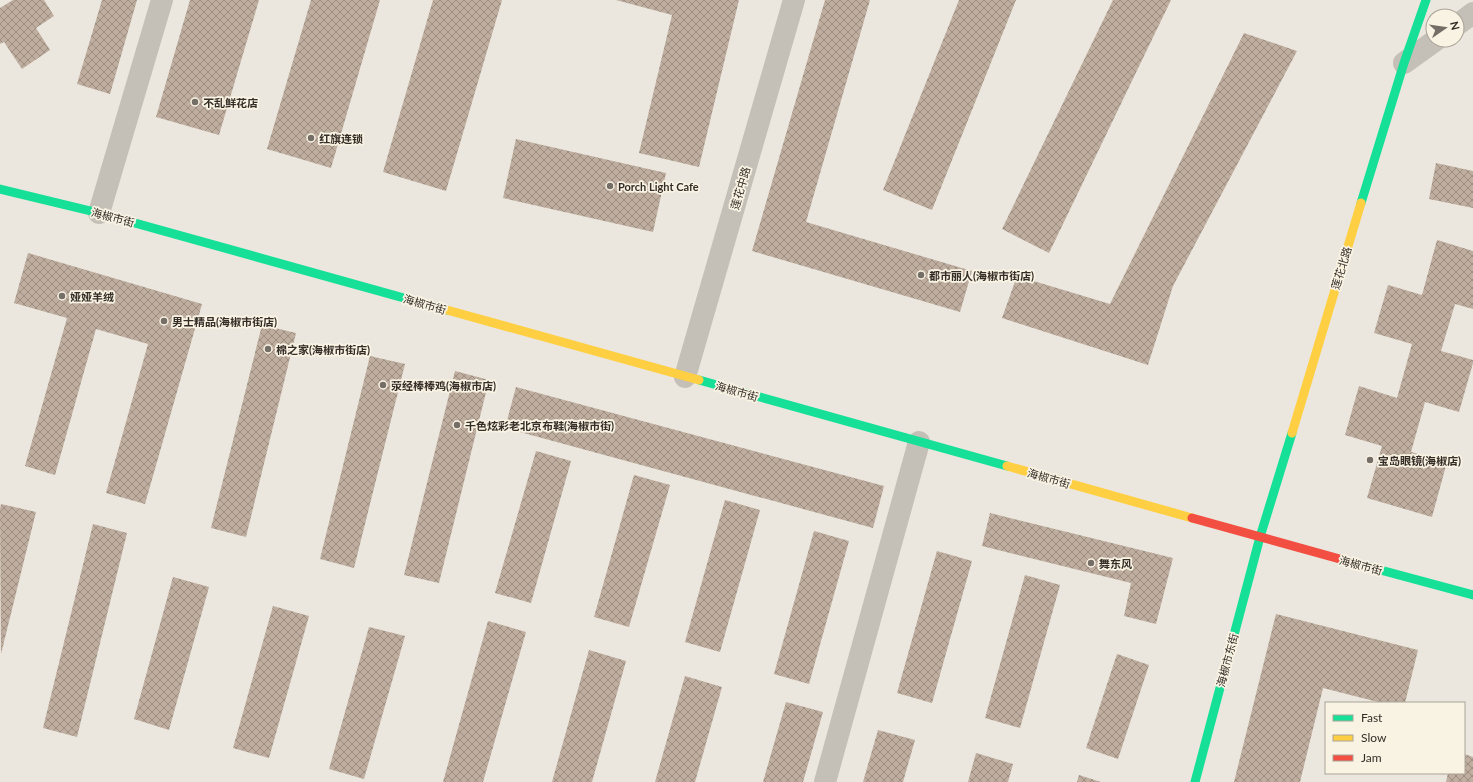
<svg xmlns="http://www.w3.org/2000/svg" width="1473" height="782" viewBox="0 0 1473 782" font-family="Lato,'Noto Sans SC',sans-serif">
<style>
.building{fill:url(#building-cross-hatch)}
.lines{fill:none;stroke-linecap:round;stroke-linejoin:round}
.street{stroke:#c4bfb7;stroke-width:22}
.fast{stroke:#16e098;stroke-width:9}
.slow{stroke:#ffcf43;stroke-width:9}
.jam{stroke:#f24e42;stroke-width:9}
.poi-dot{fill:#746e66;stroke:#f9f3e4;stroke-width:1.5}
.labels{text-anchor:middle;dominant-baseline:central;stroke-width:3.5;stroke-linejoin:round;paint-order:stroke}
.poi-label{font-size:11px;font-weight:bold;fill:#342d26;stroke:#f9f3e4;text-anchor:start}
.street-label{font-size:11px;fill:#342d26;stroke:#f9f3e4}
</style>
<defs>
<pattern id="building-cross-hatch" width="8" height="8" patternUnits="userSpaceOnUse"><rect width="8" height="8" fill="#bfae9f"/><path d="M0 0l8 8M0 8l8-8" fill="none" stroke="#9c8e81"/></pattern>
</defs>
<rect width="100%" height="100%" fill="#ebe7de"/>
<!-- building -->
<g class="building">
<path d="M13,0H44L54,16L36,28L50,50L22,69L4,42L0,44V8Z"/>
<path d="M102,0H137L110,94L77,84Z"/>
<path d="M190,0H259L219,135L156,117Z"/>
<path d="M311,0H380L331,168L267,149Z"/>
<path d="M433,0H502L446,191L383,172Z"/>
<path d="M616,0H739L699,167L639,153L672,15Z"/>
<path d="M825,0H870L806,222L972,271L960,312L752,251Z"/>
<path d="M959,0H1016L932,210L883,190Z"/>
<path d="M1113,0H1171L1049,253L1002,229Z"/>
<path d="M1244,33L1297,51L1173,286L1148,365L1002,318L1017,276L1110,304Z"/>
<path d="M516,139L666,173L653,232L503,198Z"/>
<path d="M1436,163L1473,171V208L1429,199Z"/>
<path d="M1437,240L1473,251V309L1455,304L1441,351L1473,360V363L1459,412L1425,402L1411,452L1447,462L1432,517L1367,498L1382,446L1345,435L1359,386L1397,398L1412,344L1374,333L1388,285L1422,295Z"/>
<path d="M28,253L202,304L145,504L106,493L148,344L96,329L55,475L25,466L67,318L14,303Z"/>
<path d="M262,325L296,333L246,537L211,528Z"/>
<path d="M370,356L405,364L354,568L320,559Z"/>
<path d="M455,371L489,380L439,583L404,575Z"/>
<path d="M516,387L884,486L873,528L505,428Z"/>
<path d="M536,451L571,461L531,603L495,593Z"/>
<path d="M634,475L670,485L629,627L594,617Z"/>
<path d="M725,500L760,510L720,652L685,642Z"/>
<path d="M1,504L36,512L1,654L0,509Z"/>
<path d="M990,513L1173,558L1156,624L1124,616L1131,583L982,546Z"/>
<path d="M93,524L127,533L77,737L43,728Z"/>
<path d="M814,531L849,541L809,684L774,674Z"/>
<path d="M937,551L972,561L932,703L897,693Z"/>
<path d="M1025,575L1060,585L1020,728L985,718Z"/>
<path d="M173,577L209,587L169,730L134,719Z"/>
<path d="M273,606L309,616L269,758L233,748Z"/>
<path d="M1276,614L1418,650L1405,703H1382L1323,688L1300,782H1234Z"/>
<path d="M488,621L526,632L483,782H443Z"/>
<path d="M369,627L405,636L364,779L329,769Z"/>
<path d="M589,650L626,661L592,782H552Z"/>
<path d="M1117,654L1149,665L1118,759L1086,748Z"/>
<path d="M685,676L722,687L695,782H655Z"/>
<path d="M786,702L823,712L803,782H763Z"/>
<path d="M878,730L915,740L903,782H863Z"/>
<path d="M976,753L1013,764L1008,782H968Z"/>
<path d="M1464,754L1473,757V782H1446L1448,773H1464Z"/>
<path d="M1079,775L1101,782H1077Z"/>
</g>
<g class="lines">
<!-- street -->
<g class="street">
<path d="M1457,25L1473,13"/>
<path d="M1404,63L1436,40"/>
<path d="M99,213L162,0"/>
<path d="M685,377L794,0"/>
<path d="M825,782L919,442"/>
</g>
<!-- fast -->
<g class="fast">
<path d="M0,189L99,213L447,310"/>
<path d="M1361,203L1404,63L1426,0"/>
<path d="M699,380L1007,466"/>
<path d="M1347,561L1473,595"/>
<path d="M1195,782L1260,537L1292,433"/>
</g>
<!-- slow -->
<g class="slow">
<path d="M447,310L699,380"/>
<path d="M1292,433L1361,203"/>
<path d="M1007,466L1192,518"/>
</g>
<!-- jam -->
<path class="jam" d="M1192,518L1347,561"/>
</g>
<!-- markers -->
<g class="poi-dot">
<circle cx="195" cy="102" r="4"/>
<circle cx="311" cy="138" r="4"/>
<circle cx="610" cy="186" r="4"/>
<circle cx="921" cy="275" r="4"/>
<circle cx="62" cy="296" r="4"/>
<circle cx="164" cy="321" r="4"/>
<circle cx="268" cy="349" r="4"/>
<circle cx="383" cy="385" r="4"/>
<circle cx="457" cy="425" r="4"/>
<circle cx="1370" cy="460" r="4"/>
<circle cx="1091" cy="563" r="4"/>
</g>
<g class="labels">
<!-- poi labels -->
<g class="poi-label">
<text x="203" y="102">不乱鲜花店</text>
<text x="319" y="138">红旗连锁</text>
<text x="618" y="186">Porch Light Cafe</text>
<text x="929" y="275">都市丽人(海椒市街店)</text>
<text x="70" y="296">娅娅羊绒</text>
<text x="172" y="321">男士精品(海椒市街店)</text>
<text x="276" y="349">棉之家(海椒市街店)</text>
<text x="391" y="385">荥经棒棒鸡(海椒市店)</text>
<text x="465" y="425">千色炫彩老北京布鞋(海椒市街)</text>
<text x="1378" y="460">宝岛眼镜(海椒店)</text>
<text x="1099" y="563">舞东风</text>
</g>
<!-- street labels -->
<g class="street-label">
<text transform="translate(740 188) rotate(-74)">莲花中路</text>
<text transform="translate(113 217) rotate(15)">海椒市街</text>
<text transform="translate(1341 268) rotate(-73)">莲花北路</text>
<text transform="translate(425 304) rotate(16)">海椒市街</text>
<text transform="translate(737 391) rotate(16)">海椒市街</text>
<text transform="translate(1049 478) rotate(16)">海椒市街</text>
<text transform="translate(1361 565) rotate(15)">海椒市街</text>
<text transform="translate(1227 660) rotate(-75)">海椒市东街</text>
</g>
</g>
<!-- legend -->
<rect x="1325" y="702" width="140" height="72" fill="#f9f3e4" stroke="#aaa498"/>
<rect x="1333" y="715" width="20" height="6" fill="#16e098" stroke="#aaa498"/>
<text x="1361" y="722" font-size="12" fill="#342d26">Fast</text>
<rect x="1333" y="735" width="20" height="6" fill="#ffcf43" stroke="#aaa498"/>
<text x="1361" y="742" font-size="12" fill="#342d26">Slow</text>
<rect x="1333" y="755" width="20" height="6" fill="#f24e42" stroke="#aaa498"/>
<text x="1361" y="762" font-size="12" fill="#342d26">Jam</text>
<!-- north arrow -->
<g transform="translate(1445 28) rotate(77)"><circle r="19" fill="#f9f3e4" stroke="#aaa498"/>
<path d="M0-3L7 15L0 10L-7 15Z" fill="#746e66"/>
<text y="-6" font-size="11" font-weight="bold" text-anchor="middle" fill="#342d26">N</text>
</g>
</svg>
